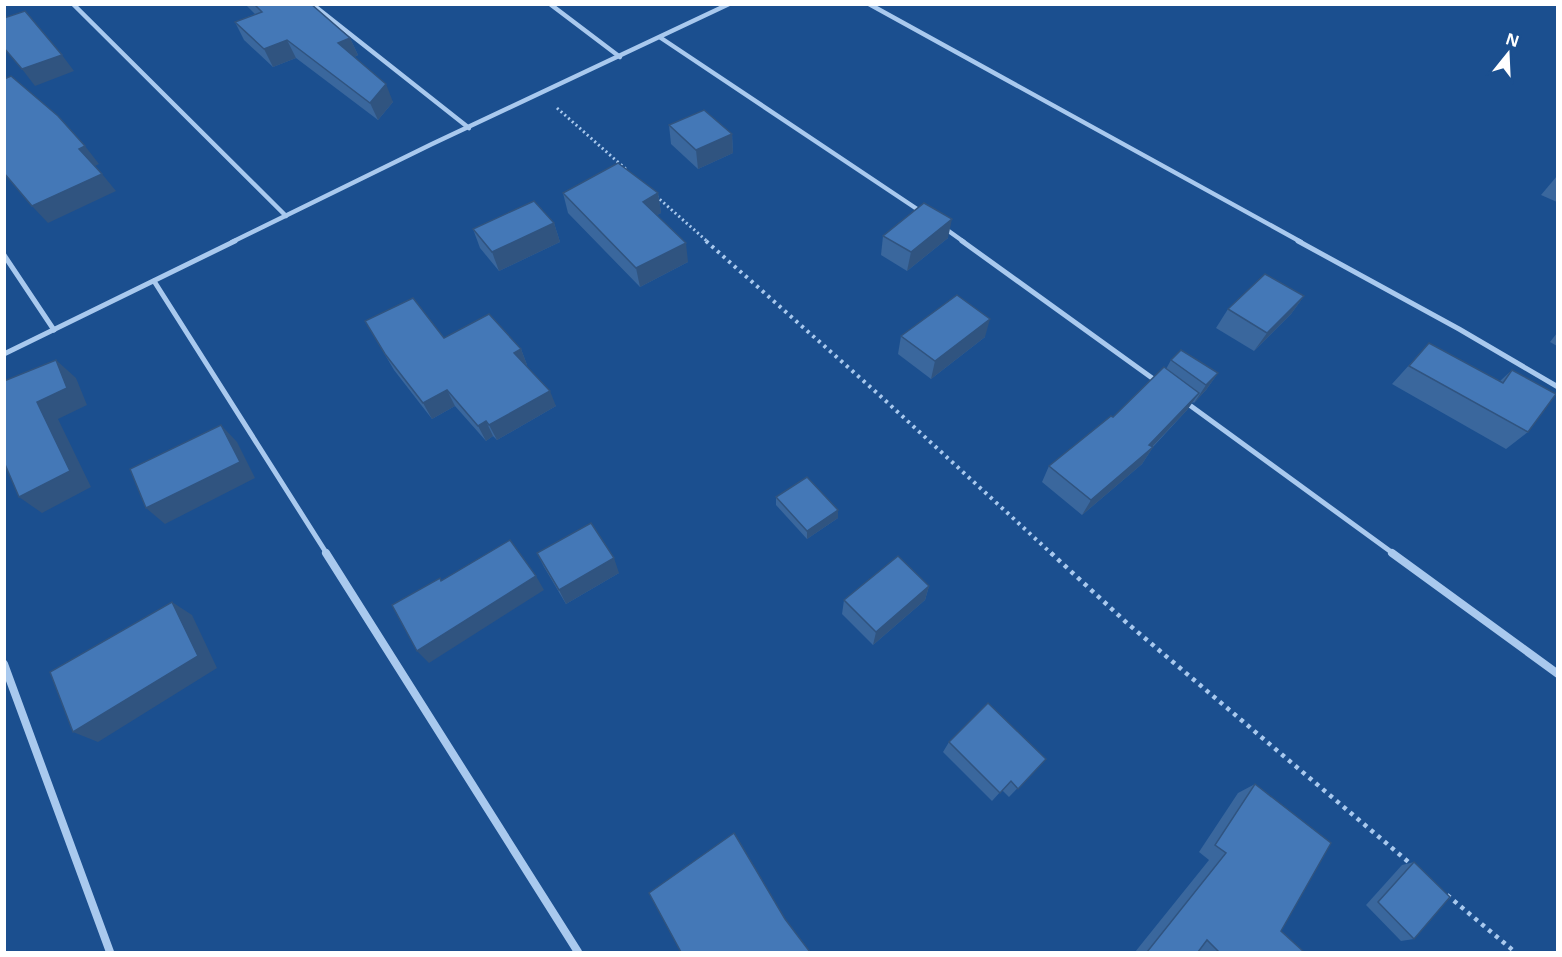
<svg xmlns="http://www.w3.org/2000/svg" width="1562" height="957" viewBox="0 0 1562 957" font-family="'Noto Sans',sans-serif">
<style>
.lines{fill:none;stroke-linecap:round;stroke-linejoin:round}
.path-far2{stroke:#a9c9ee;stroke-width:3;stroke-dasharray:2 3;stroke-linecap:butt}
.path-far1{stroke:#a9c9ee;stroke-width:4;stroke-dasharray:3 4.5;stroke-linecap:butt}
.path{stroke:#a9c9ee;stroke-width:4.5;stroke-dasharray:4 5;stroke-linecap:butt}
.street-far2{stroke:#a9c9ee;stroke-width:4.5}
.street-far1{stroke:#a9c9ee;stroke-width:5}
.street{stroke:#a9c9ee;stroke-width:8}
.wall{fill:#3a679d}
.shaded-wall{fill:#305480}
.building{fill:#4478b7;stroke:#305480;stroke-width:1.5}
</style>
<rect width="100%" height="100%" fill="#1b4f8f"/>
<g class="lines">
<!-- path-far2 -->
<g class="path-far2">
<path d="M557,108L628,171"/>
<path d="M656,196L708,242"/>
</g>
<!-- path-far1 -->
<path class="path-far1" d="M706,241L876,392L1052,554"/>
<!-- path -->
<g class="path">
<path d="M1051,553L1127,623L1412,865"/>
<path d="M1447,895L1515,952"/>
</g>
<!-- street-far2 -->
<g class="street-far2">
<path d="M73,4L286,216"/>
<path d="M312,4L469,128"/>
<path d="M550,4L620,57"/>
<path d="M869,4L1301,242"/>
<path d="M661,38L923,213"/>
<path d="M943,227L964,242"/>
<path d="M232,242L432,144L729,4"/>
</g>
<!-- street-far1 -->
<g class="street-far1">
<path d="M962,241L1159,383"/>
<path d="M1298,241L1459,329L1558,387"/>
<path d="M4,255L54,330"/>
<path d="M154,281L327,554"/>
<path d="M4,354L235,241"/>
<path d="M1184,401L1394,554"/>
</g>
<!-- street -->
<g class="street">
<path d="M326,553L578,952"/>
<path d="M1392,553L1558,674"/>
<path d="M4,664L110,952"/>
</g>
</g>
<!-- wall -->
<g class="wall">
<path d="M245,4H311L350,38L358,55L354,57L393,102L378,120L296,58L273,67L244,40L235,22L255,14Z"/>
<path d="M669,125L732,134L733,153L698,169L671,144Z"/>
<path d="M1557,176V202L1541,195Z"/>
<path d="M563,193H658L661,213L657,215L688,262L640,287L568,213Z"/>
<path d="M554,223L560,242L499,271L480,248L473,229Z"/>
<path d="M883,236L948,238L907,271L881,255Z"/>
<path d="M1304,296L1291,314L1254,351L1216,328L1228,309Z"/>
<path d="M365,321L444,338L521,349L527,365H526L556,406L497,440L493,436L486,441L455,406L432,419L394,370Z"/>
<path d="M1557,333V346L1550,342Z"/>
<path d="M901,336L985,337L931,379L898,354Z"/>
<path d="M1429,343L1500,381L1512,370L1528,432L1506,449L1392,384Z"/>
<path d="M1171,360L1218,373L1206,390L1194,403L1193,402L1187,410L1153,447L1142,464L1082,515L1042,482L1049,466L1113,417L1166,369Z"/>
<path d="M776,497L838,510V518L807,539L776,505Z"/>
<path d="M537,553L619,573L566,604L544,567Z"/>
<path d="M929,586L925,600L873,645L842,614L844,600Z"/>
<path d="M949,742L1046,759L1009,797L1002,790L992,801L943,752Z"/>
<path d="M1255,784L1281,931L1304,952H1135L1209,860L1199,852L1238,793Z"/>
<path d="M1414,862V939L1401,941L1366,905L1402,865Z"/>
</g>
<!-- shaded-wall -->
<g class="shaded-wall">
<path d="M350,38L358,55L346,61L338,43Z"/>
<path d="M287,40L296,58L273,67L264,49Z"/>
<path d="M62,55L74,71L35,86L22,69Z"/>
<path d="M386,84L393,102L378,120L370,103Z"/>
<path d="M732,134L733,153L698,169L696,150Z"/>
<path d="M85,146L99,164L93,167L79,149Z"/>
<path d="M102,174L116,191L48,223L32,206Z"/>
<path d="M658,193L661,213L646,221L643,202Z"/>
<path d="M952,219L948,238L907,271L911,252Z"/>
<path d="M554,223L560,242L499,271L492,252Z"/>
<path d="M686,243L688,262L640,287L636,268Z"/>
<path d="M1304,296L1291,314L1254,351L1267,333Z"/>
<path d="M990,319L985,337L931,379L935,361Z"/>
<path d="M521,349L527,365L520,369L514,353Z"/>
<path d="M56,360L76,378L87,405L58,419L91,487L42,513L19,497L37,402Z"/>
<path d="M1218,373L1206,390L1194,403L1206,385Z"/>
<path d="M447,390L455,406L432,419L423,403Z"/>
<path d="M550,391L556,406L497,440L489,425Z"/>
<path d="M1199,393L1187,410L1151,448L1153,447L1142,464L1082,515L1091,500L1149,445Z"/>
<path d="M486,421L493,436L486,441L478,426Z"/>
<path d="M221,425L237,442L255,478L165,524L146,508Z"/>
<path d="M838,510V518L807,539V531Z"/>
<path d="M614,558L619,573L566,604L559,590Z"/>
<path d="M536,576L544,590L429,663L417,651Z"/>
<path d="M929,586L925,600L873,645L876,632Z"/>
<path d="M172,602L192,615L217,668L98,742L73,732Z"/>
</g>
<!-- building -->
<g class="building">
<path d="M254,4H311L350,38L338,43L386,84L370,103L287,40L264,49L235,22L262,12Z"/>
<path d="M25,11L62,55L22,69L4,48V18Z"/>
<path d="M11,76L58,116L85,146L79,149L102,174L32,206L4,173V79Z"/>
<path d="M704,110L732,134L696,150L669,125Z"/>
<path d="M618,163L658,193L643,202L686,243L636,268L563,193Z"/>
<path d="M534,201L554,223L492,252L473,229Z"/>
<path d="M924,203L952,219L911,252L883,236Z"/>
<path d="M1265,274L1304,296L1267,333L1228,309Z"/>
<path d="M957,295L990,319L935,361L901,336Z"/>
<path d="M413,298L444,338L489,314L521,349L514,353L550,391L489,425L486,421L478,426L447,390L423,403L385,354L365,321Z"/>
<path d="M1429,343L1503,383L1512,370L1556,394L1528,432L1409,366Z"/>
<path d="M1181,350L1218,373L1206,385L1171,360Z"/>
<path d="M56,360L67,388L37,402L70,471L19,497L4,462V381Z"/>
<path d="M1164,367L1199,393L1149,445L1153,447L1091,500L1049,466L1111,416L1113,417Z"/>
<path d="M221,425L240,462L146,508L130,469Z"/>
<path d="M807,477L838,510L807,531L776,497Z"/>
<path d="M591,523L614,558L559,590L537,553Z"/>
<path d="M510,540L536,576L417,651L392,605L440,578L441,581Z"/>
<path d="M898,556L929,586L876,632L844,600Z"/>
<path d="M172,602L198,656L73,732L50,672Z"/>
<path d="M988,703L1046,759L1018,789L1011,781L1000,793L949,742Z"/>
<path d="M1255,784L1331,843L1281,931L1304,952H1219L1207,940L1198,952H1147L1226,853L1215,845Z"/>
<path d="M734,833L785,919L810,952H681L649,893Z"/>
<path d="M1414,862L1450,897L1414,939L1378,902Z"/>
</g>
<!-- border -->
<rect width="1562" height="957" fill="none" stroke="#ffffff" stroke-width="12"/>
<!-- north arrow -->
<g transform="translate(1508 54) rotate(18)" stroke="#1b4f8f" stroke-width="4.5" paint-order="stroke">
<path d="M0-4.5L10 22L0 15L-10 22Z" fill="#ffffff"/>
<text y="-9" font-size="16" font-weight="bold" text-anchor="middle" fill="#ffffff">N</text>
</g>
</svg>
